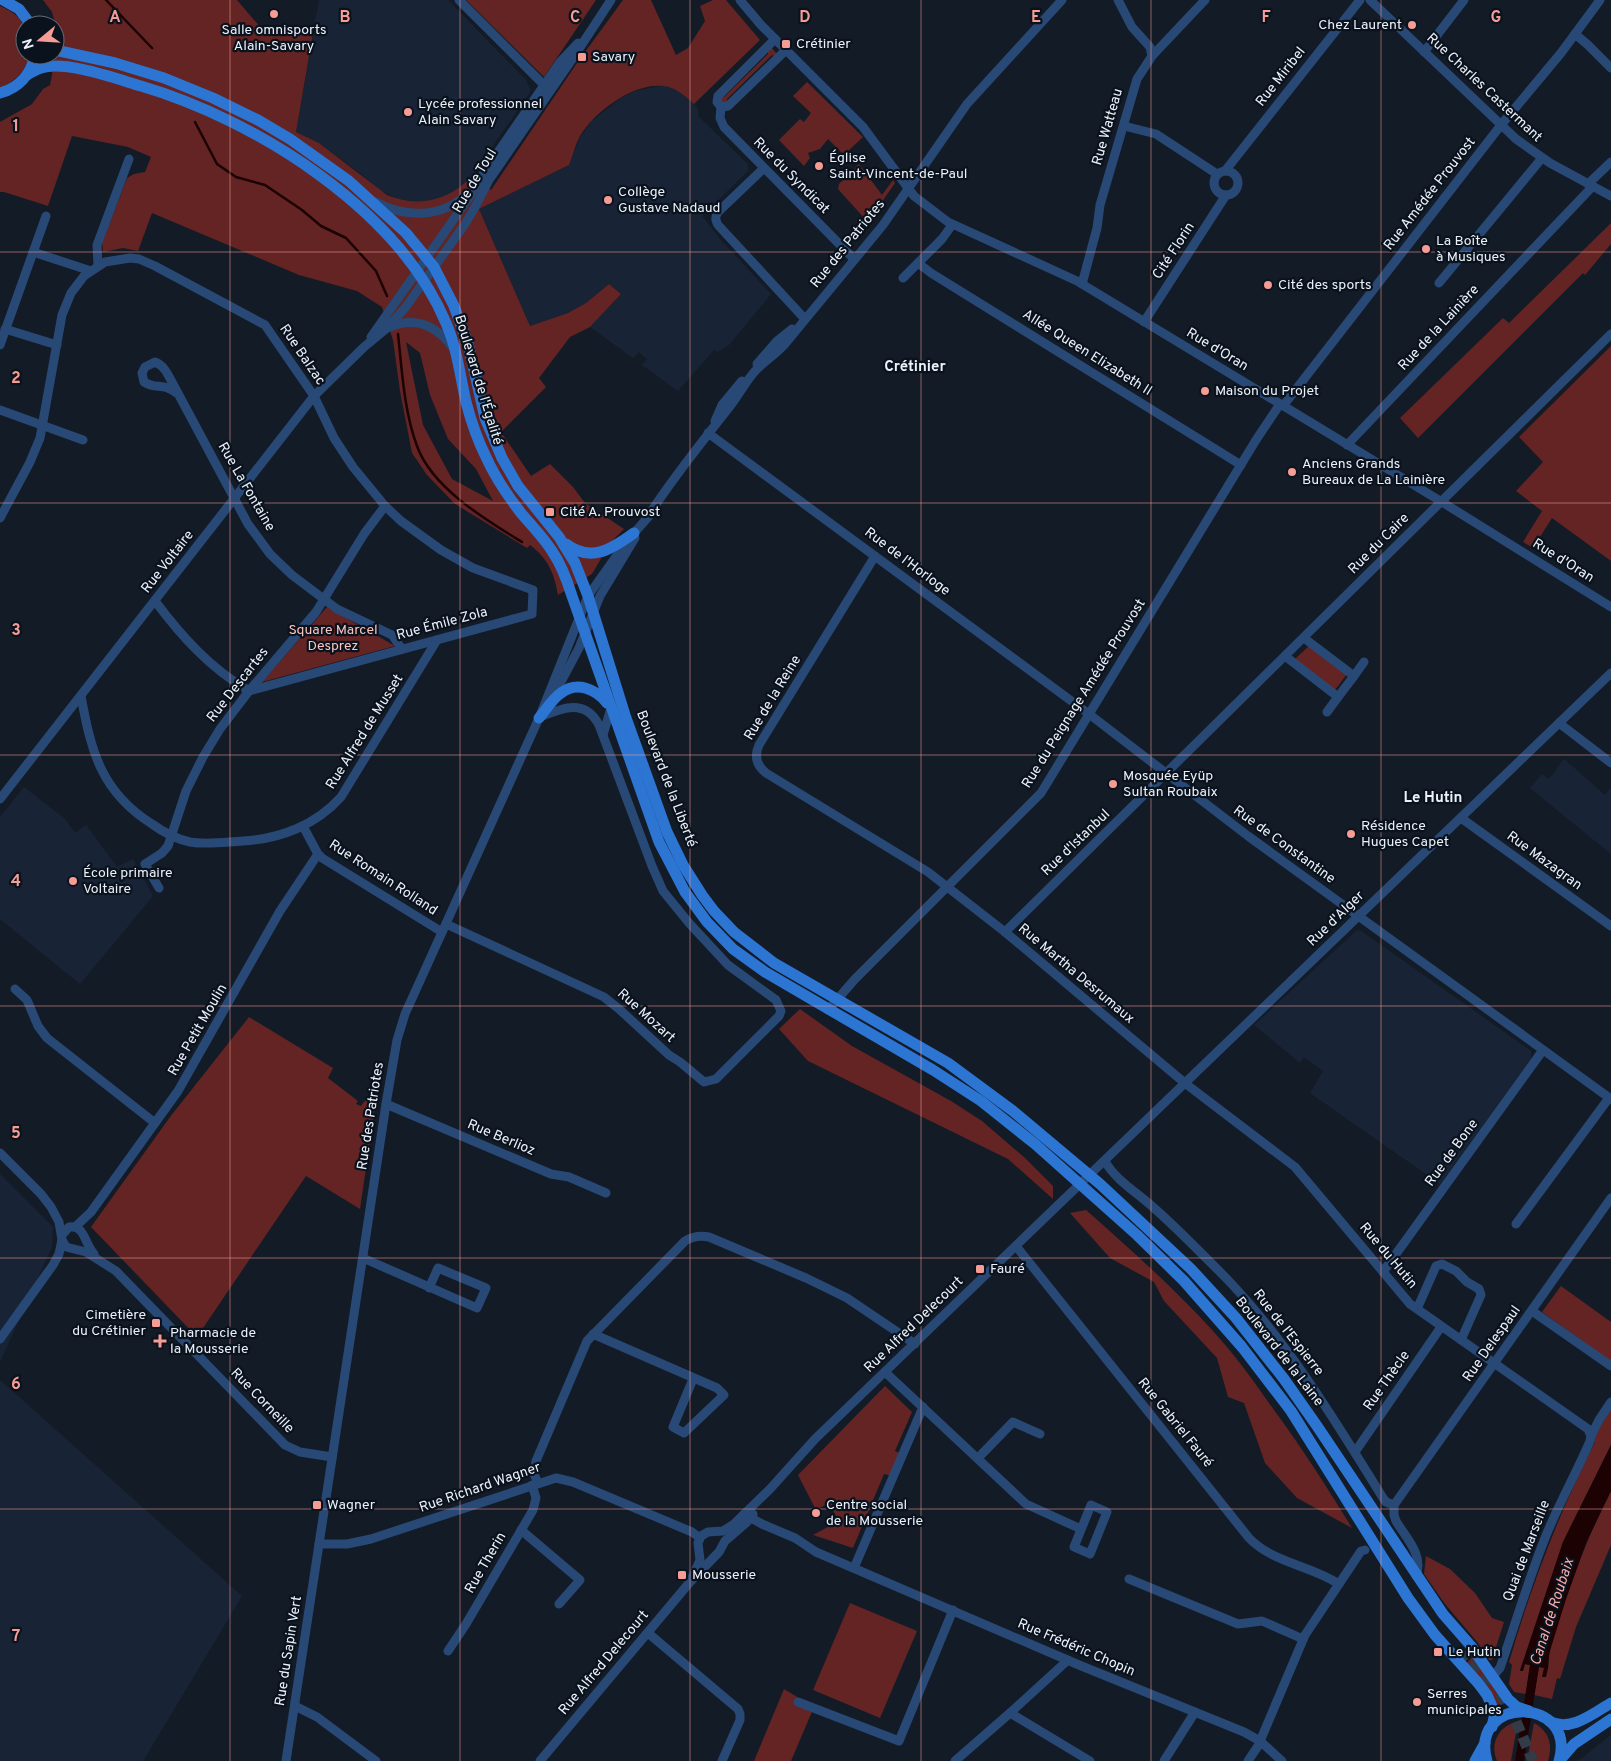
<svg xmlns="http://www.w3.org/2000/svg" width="1611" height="1761" viewBox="0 0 1611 1761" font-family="Overpass,sans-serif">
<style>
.built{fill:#182435}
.green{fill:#632423;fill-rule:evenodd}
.water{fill:#1d0203}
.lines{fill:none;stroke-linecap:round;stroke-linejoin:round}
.stream{stroke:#1d0203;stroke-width:2.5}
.major-tunnel{stroke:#333b46;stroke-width:11;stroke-dasharray:11 5.5;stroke-linecap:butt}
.minor{stroke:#284976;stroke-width:9}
.major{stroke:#2c75d2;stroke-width:11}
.grid{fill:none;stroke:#f59c95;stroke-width:1;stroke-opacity:0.55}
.poi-dot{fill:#f59c95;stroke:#0a121d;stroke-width:2}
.labels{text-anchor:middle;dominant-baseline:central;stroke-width:4.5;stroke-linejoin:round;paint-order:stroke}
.poi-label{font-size:14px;fill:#ebf1f9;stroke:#0a121d;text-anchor:start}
.street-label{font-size:14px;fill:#ebf1f9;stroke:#0a121d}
.park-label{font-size:14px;fill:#fbc4bf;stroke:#0a121d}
.neighbourhood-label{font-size:15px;font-weight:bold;fill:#ebf1f9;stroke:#0a121d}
.water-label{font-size:15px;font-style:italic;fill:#faaaa4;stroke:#0a121d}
.grid-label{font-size:16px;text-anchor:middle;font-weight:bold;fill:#f59c95;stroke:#0a121d;stroke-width:4.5;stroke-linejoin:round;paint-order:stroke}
</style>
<rect width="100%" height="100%" fill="#131b27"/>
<!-- built -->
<g class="built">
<path d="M319,0H448L526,80L531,91L472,176L465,184L450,195L433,200L418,202L397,199L378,189L361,174L319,143L296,132Z"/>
<path d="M665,85L683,94L692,101L698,109L699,117L748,164V171L702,216L721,240L771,294L729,345L718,352L714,350L678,391L642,365L647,359L639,352L633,358L590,327L621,294L609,284L586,303L568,313L530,326L479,209L569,165L580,137L592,121L621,98L635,91Z"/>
<path d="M1564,759L1605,795L1611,787V854L1530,788L1542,774L1549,779Z"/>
<path d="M24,787L65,819L75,833L86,825L117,867L133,859L153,896L80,984L0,919V817Z"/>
<path d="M1360,930L1531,1051V1059L1440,1184L1310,1093L1323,1071L1304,1057L1300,1063L1254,1025L1356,931Z"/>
<path d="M0,1174L53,1227L52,1247L0,1362Z"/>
<path d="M0,1380L242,1596L143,1761H0Z"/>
<path d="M1611,1735V1761H1577L1582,1758Z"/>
</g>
<!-- green -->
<g class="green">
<path d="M43,0H237L267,35L313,33L296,132L319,143L387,195C418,208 449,201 472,176L491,190L577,63L623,0H651L676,55L688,48L705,21L700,6L713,0H726L760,40L694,104C687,97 674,87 664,86C634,82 595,111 580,136C575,145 573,156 569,165L479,209L530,326L568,313L586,303L609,284L621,294L590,327L570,337L539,378L546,387L501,432L531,476L550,464L573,487L585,503L624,529L610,543L592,574L558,595C554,572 548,559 530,545L527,548L455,504L427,475L412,453L400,391L393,340L382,307L357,291L299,275L152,213L138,251L123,248L103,252L102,243L127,178L134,174L145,172L151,157L128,147L72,136L48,206L4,192H0V122L32,104L43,89L50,85L59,38L52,12ZM406,342L420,353L430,395L448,439L476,469L493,501L452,479L423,425Z"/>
<path d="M466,0H596L544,77Z"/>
<path d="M0,6C28,18 25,29 25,55H29C26,72 15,81 0,88Z"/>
<path d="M771,47L777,54L774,56L772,55L727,99L726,103L725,104L722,102L720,97H724L768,54V50Z"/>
<path d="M807,82L863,137L844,155L828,139L820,149L808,153L810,158L804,166L779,140L800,119L804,122L811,113L793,96Z"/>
<path d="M859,164L882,195L893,180L895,183L872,216L869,215L865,219L838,189L839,184Z"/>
<path d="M1611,223V244L1585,275L1583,273L1418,438L1400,418L1503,318L1509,323Z"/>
<path d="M1611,346V561L1552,518L1533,548L1523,542L1542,511L1516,491L1543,462L1519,437Z"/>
<path d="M327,607L395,646L262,682Z"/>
<path d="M1310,645L1347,674L1335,690L1294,660Z"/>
<path d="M800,1009L852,1046L951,1101L982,1121L1025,1158L1053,1186V1199L1008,1159L808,1061L779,1029Z"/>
<path d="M249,1017L333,1068L328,1078L358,1101L356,1104L361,1106L366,1099L375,1107L360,1209L306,1176L197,1337L91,1227L170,1117Z"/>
<path d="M1086,1210C1130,1249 1174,1288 1213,1331C1236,1356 1255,1383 1274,1410C1302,1448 1327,1487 1352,1528L1297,1498L1265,1463L1244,1403L1228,1397L1217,1358L1164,1301L1154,1282L1110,1258L1070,1213Z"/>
<path d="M1561,1286L1611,1322V1362L1542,1312Z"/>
<path d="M885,1386L912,1412L895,1451L902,1454L893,1476L884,1474L853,1548L813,1535L839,1521L829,1503L816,1510L798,1475Z"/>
<path d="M1611,1406V1445L1563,1542L1520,1670L1525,1664L1530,1665L1526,1694L1514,1692L1509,1684L1512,1665L1509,1662C1531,1586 1559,1513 1595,1442L1593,1441Z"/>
<path d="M1611,1491V1545L1576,1627L1560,1679L1557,1678L1552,1699L1534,1695L1539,1666L1548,1668C1549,1641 1560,1615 1569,1590C1581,1556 1594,1523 1611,1491Z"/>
<path d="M1426,1556L1450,1569L1475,1593L1492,1618L1504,1622L1492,1660H1489L1478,1643L1445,1604L1424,1574Z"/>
<path d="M850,1603L917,1631L880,1718L813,1690Z"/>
<path d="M1475,1654L1506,1702L1498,1705L1465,1665Z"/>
<path d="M784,1689L814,1707L791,1761H754Z"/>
<path d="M1518,1721L1511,1761H1497C1489,1743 1499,1726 1518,1721Z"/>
<path d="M1534,1723C1549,1731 1553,1745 1548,1761H1527Z"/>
</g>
<!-- water -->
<path class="water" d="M1611,1445V1491L1586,1543L1566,1599L1549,1654L1548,1668L1546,1677H1542L1544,1668L1539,1667L1524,1761H1515L1530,1665L1525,1664L1523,1671H1520L1563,1542Z"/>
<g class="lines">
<!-- stream -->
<g class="stream">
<path d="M106,0L152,48"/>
<path d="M195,122L217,164L236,177L265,185L302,210L321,226L346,238L376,271L387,296"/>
<path d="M398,334C402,371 404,411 417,446C432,488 486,520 522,542"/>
</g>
<!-- major-tunnel -->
<g class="major-tunnel">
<path d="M1459,1652L1480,1676L1490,1692"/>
<path d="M1500,1693L1514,1717L1533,1761"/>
</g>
<!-- minor -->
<g class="minor">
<path d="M459,0L548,89"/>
<path d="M740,0L761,25L863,127L914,196L948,222L1077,281L1442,502L1611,607"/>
<path d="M1118,0L1132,27L1150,47L1152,56"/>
<path d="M1370,0L1516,139L1550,163L1611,196"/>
<path d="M1575,34L1588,45L1611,68"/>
<path d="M775,39L718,96L717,102L721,107L728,106L786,50"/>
<path d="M1424,52L1464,0"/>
<path d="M721,107L720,118L724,127L854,259"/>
<path d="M1124,126L1156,134L1217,174"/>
<path d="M764,168L718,212C715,217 715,219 718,225L804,318"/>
<circle cx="1226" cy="183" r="12"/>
<path d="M1225,171L1360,0"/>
<path d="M1588,184L1611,162"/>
<path d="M376,202C405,218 441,218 466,195"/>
<path d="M33,252L91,271"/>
<path d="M918,263L931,273L1241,465"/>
<path d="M98,266L97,245L129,159"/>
<path d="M903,278L942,239L952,225"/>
<path d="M1439,283L1542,158"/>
<path d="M1082,284L1097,228L1100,205L1137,79L1152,56L1205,0"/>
<path d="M1144,322L1226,195"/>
<path d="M390,327C417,316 437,326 454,349"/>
<path d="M5,329L57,345"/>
<path d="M371,337L470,196L485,171L560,62L578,43"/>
<path d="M0,345L46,216"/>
<path d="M757,364L777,341L792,329"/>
<path d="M178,394C164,382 156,390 144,382L142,373L145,367L155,362C165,366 168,375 173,384L248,524L270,554L292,575L337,609L392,635L402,649"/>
<path d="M1283,406L1501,125L1561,53L1600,0"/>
<path d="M0,410L83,440"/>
<path d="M715,421L722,405L742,381"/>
<path d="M708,433L1089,714L1248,836L1611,1099"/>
<path d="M1347,445L1593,186"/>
<path d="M0,518L30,462L40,438L62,315L71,293L84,276L105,262L130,258L139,259L155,266L265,325L314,396L334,438L353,467L385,506L401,521L441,550L473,568L533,590L532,614L249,691C210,668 182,637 155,601"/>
<path d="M647,518C671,480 699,446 727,410C738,397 745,382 756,370C765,361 776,354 785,344L883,225L967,104L1062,0"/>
<path d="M875,556L759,745C754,756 756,765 766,773L928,872L1005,932L1186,1084L1295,1167L1410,1304L1588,1429L1591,1436L1590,1441C1576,1474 1558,1505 1545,1538C1528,1581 1515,1625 1500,1668L1492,1677"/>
<path d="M1285,656L1338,697L1354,676L1304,638"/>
<path d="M1354,676L1364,662"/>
<path d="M81,696C91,751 101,792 152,824C163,832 176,839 190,842C207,845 225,842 243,841C280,839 316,825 341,797L437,640"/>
<path d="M553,697L579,648L600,596L635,538"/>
<path d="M1327,712L1338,697"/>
<path d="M1559,723L1611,763"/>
<path d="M603,735L611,708"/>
<path d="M0,799L314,396L364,347L387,328L405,308L465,224L475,207L489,180L573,58L611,0"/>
<path d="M1461,818L1611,926"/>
<path d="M303,826L318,854L322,858L442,932"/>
<path d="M159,888L145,864L162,853L168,846L186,791L203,757L220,729L249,691L316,612L364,534L385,506"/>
<path d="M446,924L604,997L619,1009L669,1055L680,1062L704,1082L716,1079L779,1016L781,1011L776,1000L728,965L689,923L663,891L652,866L599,725C585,698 562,708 540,717"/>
<path d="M1005,932L1611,334"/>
<path d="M15,989L27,1000L38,1026L47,1038L155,1123"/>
<path d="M828,1010L855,979L1041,793L1256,440L1280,404"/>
<path d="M386,1104L551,1174L569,1177L606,1193"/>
<path d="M0,1153L41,1194L51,1207L59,1222L62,1240L66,1247L86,1252L116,1271L285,1445L300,1452L332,1457"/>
<path d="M1105,1161C1115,1180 1138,1193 1154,1208C1179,1230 1203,1255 1227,1279C1289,1344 1336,1422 1383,1498L1386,1502L1394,1505"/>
<path d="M1516,1224L1609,1098"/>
<path d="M75,1227L91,1212L178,1091L280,911L318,854"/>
<path d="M62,1235L69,1227C85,1225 84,1243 94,1254"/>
<path d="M1016,1246L1249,1538C1273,1563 1310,1565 1339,1584"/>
<path d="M363,1258L477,1308L486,1288L438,1268L429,1288"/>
<path d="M1383,1272L1543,1050"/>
<path d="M1417,1309L1436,1266L1442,1264L1456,1271L1467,1282L1479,1289L1481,1295L1461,1340"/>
<path d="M1532,1311L1611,1366"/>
<path d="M593,1334L717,1388L724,1395L684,1433L673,1427L693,1379"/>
<path d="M0,1339L53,1265L59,1254L62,1240"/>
<path d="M885,1372L1026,1504L1081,1529"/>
<path d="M1591,1436L1599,1420L1611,1402"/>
<path d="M1355,1452L1441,1327"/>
<path d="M978,1458L1013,1422L1040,1434"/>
<path d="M538,1483L534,1474L536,1461L587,1341L685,1241C693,1236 700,1235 709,1237L806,1278L847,1298L915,1344"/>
<path d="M1091,1505L1107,1512L1090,1554L1074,1547Z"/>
<path d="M1394,1505L1611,1198"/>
<path d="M1394,1505V1515L1396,1521C1406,1538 1424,1555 1416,1576"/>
<path d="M744,1514L762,1524L795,1538L816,1552L1079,1665L1244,1732L1260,1741L1282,1761"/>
<path d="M521,1530L580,1580L559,1604"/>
<path d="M319,1544H347L371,1539L556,1478L573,1482L692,1532L700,1538"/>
<path d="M854,1568L923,1407"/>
<path d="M1129,1579L1238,1624L1262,1621L1303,1639"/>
<path d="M690,1582L700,1560L698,1543L701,1536L708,1532L723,1531L734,1524L770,1489L815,1439L1611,673"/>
<path d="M648,1633L738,1709L740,1714V1720L722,1761"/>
<path d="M448,1651L466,1624L533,1510L536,1498L532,1485"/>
<path d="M798,1702L899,1741L953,1610"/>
<path d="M295,1706L317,1717L376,1761"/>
<path d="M1010,1713L1068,1660"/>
<path d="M286,1761L386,1104L397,1040L405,1014L539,718L588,596L627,541L650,515"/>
<path d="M540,1761L690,1582L719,1552L725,1541L747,1522L753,1514"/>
<path d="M955,1761L1010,1713L1090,1761"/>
<path d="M1164,1761L1195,1712"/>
<path d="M1248,1761L1258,1746L1305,1635L1361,1551L1365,1550"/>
</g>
<!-- major -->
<g class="major">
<path d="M3,0L19,9L31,25"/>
<path d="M55,50L115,63L164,78L213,98L258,120L290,139L349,181L406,233L434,267L454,306L468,344L485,418L502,458L518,486L559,537L575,563L588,596L625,715L667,832L683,865L702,895L714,911L734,932L774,963L948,1063L1013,1111L1100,1184L1191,1269L1236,1318L1284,1379L1317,1426L1443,1614L1471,1646L1508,1699L1517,1707L1529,1711"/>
<path d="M27,75C31,73 36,69 41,68C65,60 117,79 141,86C256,120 398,209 446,323C457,348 460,375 466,402C471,421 477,439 486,457C495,477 507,495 521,513C531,525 543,537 552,551C561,564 567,580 572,596L659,842L685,892L707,922L733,949L765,972L933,1070L981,1101L1035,1144L1137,1235L1184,1281L1242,1347L1291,1411L1408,1598L1435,1635L1478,1683L1487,1695L1495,1713L1492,1727"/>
<path d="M0,93C19,88 31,74 35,55"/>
<path d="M566,544C591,563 612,549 634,533"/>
<path d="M539,718C546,710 552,699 561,693C577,681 596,689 607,703"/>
<path d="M1549,1721C1570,1733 1594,1713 1611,1703"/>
<path d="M1560,1760L1574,1744L1611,1719"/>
<path d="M1475,1761L1485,1743"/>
<path d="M1487,1761C1468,1695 1578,1696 1559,1761"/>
</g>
</g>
<!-- grid -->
<path class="grid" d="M230,0V1761M460,0V1761M690,0V1761M921,0V1761M1151,0V1761M1381,0V1761M0,252H1611M0,503H1611M0,755H1611M0,1006H1611M0,1258H1611M0,1509H1611"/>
<!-- markers -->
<g class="poi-dot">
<circle cx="274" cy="14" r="5"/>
<circle cx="1412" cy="25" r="5"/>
<rect x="781" y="39" width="10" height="10" rx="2.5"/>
<rect x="577" y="52" width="10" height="10" rx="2.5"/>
<circle cx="408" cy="112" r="5"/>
<circle cx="819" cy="166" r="5"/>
<circle cx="608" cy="200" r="5"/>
<circle cx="1426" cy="249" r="5"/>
<circle cx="1268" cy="285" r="5"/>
<circle cx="1205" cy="391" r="5"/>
<circle cx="1292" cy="472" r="5"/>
<rect x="545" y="507" width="10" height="10" rx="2.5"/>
<circle cx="1113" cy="784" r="5"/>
<circle cx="1351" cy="834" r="5"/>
<circle cx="73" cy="881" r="5"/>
<rect x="975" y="1264" width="10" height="10" rx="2.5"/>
<rect x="151" y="1318" width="10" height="10" rx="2.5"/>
<path d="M157.5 1333.5h5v5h5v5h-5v5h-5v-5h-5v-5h5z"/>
<rect x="312" y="1500" width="10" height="10" rx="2.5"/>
<circle cx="816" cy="1513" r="5"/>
<rect x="677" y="1570" width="10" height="10" rx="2.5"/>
<rect x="1433" y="1647" width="10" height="10" rx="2.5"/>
<circle cx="1417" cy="1702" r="5"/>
</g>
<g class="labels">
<!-- poi labels -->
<g class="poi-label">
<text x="1402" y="25" text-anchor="end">Chez Laurent</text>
<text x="274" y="30" text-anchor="middle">Salle omnisports<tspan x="274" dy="16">Alain-Savary</tspan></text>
<text x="796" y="44">Crétinier</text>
<text x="592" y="57">Savary</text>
<text x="418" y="104">Lycée professionnel<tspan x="418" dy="16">Alain Savary</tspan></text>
<text x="829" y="158">Église<tspan x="829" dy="16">Saint-Vincent-de-Paul</tspan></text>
<text x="618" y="192">Collège<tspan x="618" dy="16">Gustave Nadaud</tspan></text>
<text x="1436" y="241">La Boîte<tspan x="1436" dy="16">à Musiques</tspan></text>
<text x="1278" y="285">Cité des sports</text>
<text x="1215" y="391">Maison du Projet</text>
<text x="1302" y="464">Anciens Grands<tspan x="1302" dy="16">Bureaux de La Lainière</tspan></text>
<text x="560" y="512">Cité A. Prouvost</text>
<text x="1123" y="776">Mosquée Eyüp<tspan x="1123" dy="16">Sultan Roubaix</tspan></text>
<text x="1361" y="826">Résidence<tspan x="1361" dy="16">Hugues Capet</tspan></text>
<text x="83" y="873">École primaire<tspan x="83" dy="16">Voltaire</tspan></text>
<text x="990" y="1269">Fauré</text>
<text x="146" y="1315" text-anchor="end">Cimetière<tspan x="146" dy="16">du Crétinier</tspan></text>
<text x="170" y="1333">Pharmacie de<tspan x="170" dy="16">la Mousserie</tspan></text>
<text x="327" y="1505">Wagner</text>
<text x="826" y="1505">Centre social<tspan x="826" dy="16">de la Mousserie</tspan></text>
<text x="692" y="1575">Mousserie</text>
<text x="1448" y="1652">Le Hutin</text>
<text x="1427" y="1694">Serres<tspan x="1427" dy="16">municipales</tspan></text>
</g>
<!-- street labels -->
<g class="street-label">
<text transform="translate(1281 77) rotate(-52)">Rue Miribel</text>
<text transform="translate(1484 88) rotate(43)">Rue Charles Castermant</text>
<text transform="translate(1108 127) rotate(-74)">Rue Watteau</text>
<text transform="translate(791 176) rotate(45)">Rue du Syndicat</text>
<text transform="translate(475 181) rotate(-59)">Rue de Toul</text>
<text transform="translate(1430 194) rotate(-52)">Rue Amédée Prouvost</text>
<text transform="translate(848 244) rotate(-51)">Rue des Patriotes</text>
<text transform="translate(1174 251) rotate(-57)">Cité Florin</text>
<text transform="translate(1439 328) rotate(-47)">Rue de la Lainière</text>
<text transform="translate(1217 350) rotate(31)">Rue d'Oran</text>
<text transform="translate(1087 353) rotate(32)">Allée Queen Elizabeth II</text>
<text transform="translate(302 355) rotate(56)">Rue Balzac</text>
<text transform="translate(478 380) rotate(73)">Boulevard de l'Égalité</text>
<text transform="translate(246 487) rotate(60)">Rue La Fontaine</text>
<text transform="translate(1379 544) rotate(-45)">Rue du Caire</text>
<text transform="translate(1563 561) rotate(32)">Rue d'Oran</text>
<text transform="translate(168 562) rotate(-52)">Rue Voltaire</text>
<text transform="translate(907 562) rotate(37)">Rue de l'Horloge</text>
<text transform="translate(442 624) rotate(-15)">Rue Émile Zola</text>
<text transform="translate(238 685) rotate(-52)">Rue Descartes</text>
<text transform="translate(1084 694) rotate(-58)">Rue du Peignage Amédée Prouvost</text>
<text transform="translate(773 698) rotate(-59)">Rue de la Reine</text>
<text transform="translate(365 732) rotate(-58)">Rue Alfred de Musset</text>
<text transform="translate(666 779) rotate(69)">Boulevard de la Liberté</text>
<text transform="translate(1076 843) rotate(-44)">Rue d'Istanbul</text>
<text transform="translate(1284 845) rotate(36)">Rue de Constantine</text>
<text transform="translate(1544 861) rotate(36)">Rue Mazagran</text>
<text transform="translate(383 878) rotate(33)">Rue Romain Rolland</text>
<text transform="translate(1336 919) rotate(-44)">Rue d'Alger</text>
<text transform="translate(1076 974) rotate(40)">Rue Martha Desrumaux</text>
<text transform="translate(646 1016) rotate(42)">Rue Mozart</text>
<text transform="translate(198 1030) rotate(-60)">Rue Petit Moulin</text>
<text transform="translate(371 1116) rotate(-81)">Rue des Patriotes</text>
<text transform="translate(501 1138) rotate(23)">Rue Berlioz</text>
<text transform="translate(1452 1153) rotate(-54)">Rue de Bone</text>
<text transform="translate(1388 1256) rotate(50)">Rue du Hutin</text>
<text transform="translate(914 1325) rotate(-44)">Rue Alfred Delecourt</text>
<text transform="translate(1288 1333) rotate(52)">Rue de l'Espierre</text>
<text transform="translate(1492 1344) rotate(-55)">Rue Delespaul</text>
<text transform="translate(1279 1352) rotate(52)">Boulevard de la Laine</text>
<text transform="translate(1387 1381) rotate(-55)">Rue Thècle</text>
<text transform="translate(262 1401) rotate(46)">Rue Corneille</text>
<text transform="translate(1175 1423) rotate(51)">Rue Gabriel Fauré</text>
<text transform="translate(480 1488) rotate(-19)">Rue Richard Wagner</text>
<text transform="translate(1527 1551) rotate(-69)">Quai de Marseille</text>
<text transform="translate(486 1563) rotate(-60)">Rue Therin</text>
<text transform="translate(1076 1648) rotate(23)">Rue Frédéric Chopin</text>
<text transform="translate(289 1651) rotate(-81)">Rue du Sapin Vert</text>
<text transform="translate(604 1663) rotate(-50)">Rue Alfred Delecourt</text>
</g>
<!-- park labels -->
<g class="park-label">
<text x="333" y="630">Square Marcel<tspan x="333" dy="16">Desprez</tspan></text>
</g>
<!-- neighbourhood labels -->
<g class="neighbourhood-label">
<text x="915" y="367">Crétinier</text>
<text x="1433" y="798">Le Hutin</text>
</g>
<!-- water labels -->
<g class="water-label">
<text transform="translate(1553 1612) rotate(-72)">Canal de Roubaix</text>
</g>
</g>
<g class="grid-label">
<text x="115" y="22">A</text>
<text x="345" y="22">B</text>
<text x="575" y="22">C</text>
<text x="805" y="22">D</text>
<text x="1036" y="22">E</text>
<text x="1266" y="22">F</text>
<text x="1496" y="22">G</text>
<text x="16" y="131">1</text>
<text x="16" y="383">2</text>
<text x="16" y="635">3</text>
<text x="16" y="886">4</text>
<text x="16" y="1138">5</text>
<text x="16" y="1389">6</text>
<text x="16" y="1641">7</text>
</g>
<!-- north arrow -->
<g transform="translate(40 40) rotate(252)"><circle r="24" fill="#0a121d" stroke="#646b75"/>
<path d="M0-4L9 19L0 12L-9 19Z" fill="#f59c95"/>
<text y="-8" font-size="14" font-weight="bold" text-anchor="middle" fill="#ebf1f9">N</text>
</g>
</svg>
